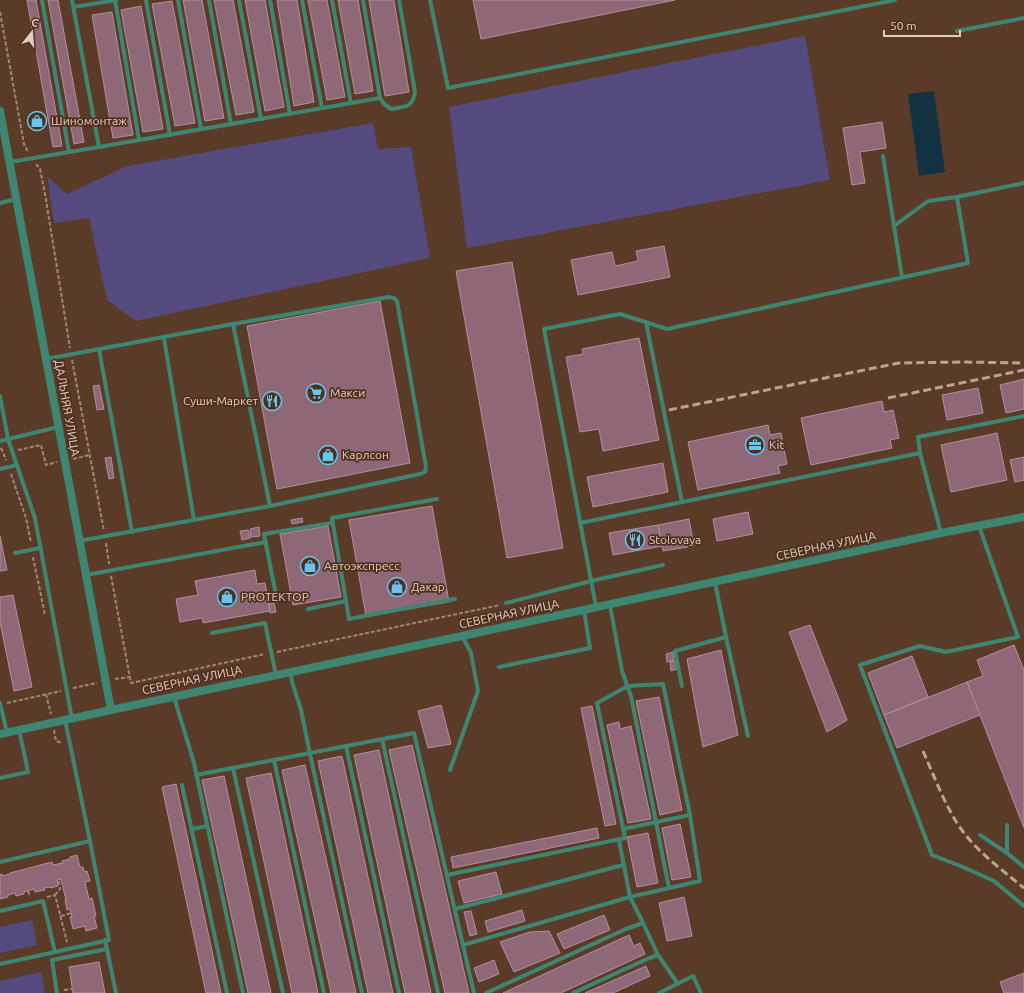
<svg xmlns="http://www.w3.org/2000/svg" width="1024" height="993" viewBox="0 0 1024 993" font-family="Ubuntu,sans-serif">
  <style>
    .green { fill: #544a7d }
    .water { fill: #123242 }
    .building { fill: #8e6877; stroke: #b68e9f }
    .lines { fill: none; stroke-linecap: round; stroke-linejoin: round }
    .path { stroke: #a08778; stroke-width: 2; stroke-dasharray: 4 2; stroke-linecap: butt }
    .service { stroke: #3e8672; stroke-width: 4 }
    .minor { stroke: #3e8672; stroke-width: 8 }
    .tertiary { stroke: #3e8672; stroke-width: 8 }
    .rail { stroke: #baa395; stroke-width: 3; stroke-dasharray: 8 4; stroke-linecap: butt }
    .labels { text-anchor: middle; stroke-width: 3.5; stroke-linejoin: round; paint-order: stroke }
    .poi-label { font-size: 12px; fill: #e1cdc2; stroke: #4f301d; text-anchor: start }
    .street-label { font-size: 12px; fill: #e1cdc2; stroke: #4f301d }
  </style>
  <rect width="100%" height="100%" fill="#5a3b28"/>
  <g class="green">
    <polygon points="805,36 830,180 467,248 449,107"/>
    <polygon points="373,123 378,149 411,147 430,258 136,321 107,300 89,218 54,223 47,176 67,194 127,166"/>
    <polygon points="32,920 37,945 0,953 0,927"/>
    <polygon points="41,972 45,993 0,993 0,981"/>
  </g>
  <polygon class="water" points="934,91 945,172 919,176 908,94"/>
  <g class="building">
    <polygon points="27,0 36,0 62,146 53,147"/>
    <polygon points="48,0 58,0 84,142 74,144"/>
    <polygon points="183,0 202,0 224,118 205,121"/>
    <polygon points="214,0 233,0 254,112 236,115"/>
    <polygon points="245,0 265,0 284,107 265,111"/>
    <polygon points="277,0 297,0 314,102 294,106"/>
    <polygon points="308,0 327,0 345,97 327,100"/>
    <polygon points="338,0 358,0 373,91 355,94"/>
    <polygon points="369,0 394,0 409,92 385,96"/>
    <polygon points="473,0 675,0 481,39"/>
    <polygon points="172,1 195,123 175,126 152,4"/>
    <polygon points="141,6 163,129 143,132 121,10"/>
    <polygon points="112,12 133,135 113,138 92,15"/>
    <polygon points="41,117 42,123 34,124 33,118"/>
    <polygon points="882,122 886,148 860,152 865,183 852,185 843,128"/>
    <polygon points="664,246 670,277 578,295 571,260 612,252 615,266 638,261 636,251"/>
    <polygon points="512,262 563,548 507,558 456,271"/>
    <polygon points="380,301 410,463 277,489 247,326"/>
    <polygon points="639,338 659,440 603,451 599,429 580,432 566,357 583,354 582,349"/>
    <polygon points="1024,379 1024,409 1006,413 1000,385"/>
    <polygon points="99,385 104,409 97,410 93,386"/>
    <polygon points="978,388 983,413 947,420 942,395"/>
    <polygon points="882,401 884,412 893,410 899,438 890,440 892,448 811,465 801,418"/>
    <polygon points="768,425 770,435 781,433 787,464 778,466 780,473 698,490 688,442"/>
    <polygon points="997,433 1007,480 951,492 941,445"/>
    <polygon points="111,457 114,478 109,479 105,458"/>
    <polygon points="1024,457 1024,480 1015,482 1010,460"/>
    <polygon points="663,463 668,492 593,507 587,477"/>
    <polygon points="432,506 449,602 366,616 349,520"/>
    <polygon points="748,512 753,534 717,541 713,519"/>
    <polygon points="302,518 303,522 292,524 291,520"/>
    <polygon points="689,519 694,546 663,551 658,525"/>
    <polygon points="658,525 662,546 613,555 609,533"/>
    <polygon points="328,526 341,597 293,605 280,534"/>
    <polygon points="259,527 260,536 251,537 250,529"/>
    <polygon points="248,530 250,538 242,540 240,531"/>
    <polygon points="0,536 7,570 0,571"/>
    <polygon points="255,570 257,584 265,583 270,611 203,623 202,618 180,622 176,599 198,595 195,581"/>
    <polygon points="13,595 32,687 14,691 0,622 0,597"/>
    <polygon points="274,603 276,612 270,613 269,604"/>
    <polygon points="810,625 847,720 827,732 789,632"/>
    <polygon points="1014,645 1024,670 1024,828 967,682 983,676 977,660"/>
    <polygon points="721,650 738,735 703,747 687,659"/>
    <polygon points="673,652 674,660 667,662 666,654"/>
    <polygon points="912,656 928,697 884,715 868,673"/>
    <polygon points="675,661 677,669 671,671 670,662"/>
    <polygon points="967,682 980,715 897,748 884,715"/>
    <polygon points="659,697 682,810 660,815 636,701"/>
    <polygon points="441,705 451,744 428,748 418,711"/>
    <polygon points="592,706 616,824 605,826 581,708"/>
    <polygon points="619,722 620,729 631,726 651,819 628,823 607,725"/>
    <polygon points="412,745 469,993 445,993 389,750"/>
    <polygon points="379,750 431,993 405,993 354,755"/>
    <polygon points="342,756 393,993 368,993 318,761"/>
    <polygon points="305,765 356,993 331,993 282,770"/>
    <polygon points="271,773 318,993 292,993 246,778"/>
    <polygon points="224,776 271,993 248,993 202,780"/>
    <polygon points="176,784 221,993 206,993 162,787"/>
    <polygon points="680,824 691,877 672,880 662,828"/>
    <polygon points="597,828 599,838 453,868 451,857"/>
    <polygon points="648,833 658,883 637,887 627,837"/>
    <polygon points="77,855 80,867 83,867 84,872 87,871 90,881 85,882 89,899 92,898 96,916 94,916 97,928 86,931 85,926 73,929 70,917 72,917 70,909 67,910 65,900 66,900 61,879 57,880 58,886 51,888 51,887 44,888 45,890 35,892 34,889 24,892 24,894 16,896 15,893 8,895 8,897 0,899 0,875 2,874 2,876 10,874 10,873 52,862 53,865 63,863 62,861 70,859 70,857"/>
    <polygon points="496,872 502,894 464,903 458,881"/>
    <polygon points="684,897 692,936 667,941 659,903"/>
    <polygon points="522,910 525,921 488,932 485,921"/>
    <polygon points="471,911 477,934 470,936 464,912"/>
    <polygon points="604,915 610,930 564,949 557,934"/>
    <polygon points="549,931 560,953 514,972 500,942 530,932"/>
    <polygon points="629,935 634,946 640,943 645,954 561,993 503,993"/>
    <polygon points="494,960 499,974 479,982 474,968"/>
    <polygon points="99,962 105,993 73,993 69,967"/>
    <polygon points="646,966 650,976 613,993 585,993"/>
    <polygon points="1024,973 1024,993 1004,993 1000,982"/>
  </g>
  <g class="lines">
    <g class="path">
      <polyline points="0,12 24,144 28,152"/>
      <polyline points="36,164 40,169 45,194 70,348"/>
      <polyline points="72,360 104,531"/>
      <polyline points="1,448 6,460"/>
      <polyline points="18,450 41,445 46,465 57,462"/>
      <polyline points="73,459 90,455"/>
      <polyline points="11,474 26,518 31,543"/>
      <polyline points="106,543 109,564"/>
      <polyline points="33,557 45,615"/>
      <polyline points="111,576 131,683 265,654"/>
      <polyline points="277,652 500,605"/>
      <polyline points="115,679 130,677"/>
      <polyline points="73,688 97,683"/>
      <polyline points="46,694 51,714"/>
      <polyline points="7,703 61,691"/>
      <polyline points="54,730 56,741 62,743"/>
      <polyline points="28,891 30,897"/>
      <polyline points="55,895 60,889 59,880"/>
      <polyline points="47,897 55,895 67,942"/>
      <polyline points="61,916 71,913"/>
      <polyline points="64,990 73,989"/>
    </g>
    <g class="service">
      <polyline points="42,0 69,152"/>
      <polyline points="72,0 99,147"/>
      <polyline points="115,0 139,140"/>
      <polyline points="146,0 170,135"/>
      <polyline points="178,0 201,129"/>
      <polyline points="209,0 231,124"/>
      <polyline points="239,0 261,119"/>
      <polyline points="270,0 290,114"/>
      <polyline points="302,0 322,108"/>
      <polyline points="332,0 351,103"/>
      <polyline points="363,0 380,98"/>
      <polyline points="430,0 448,88 895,0"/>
      <polyline points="74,7 116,0"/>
      <polyline points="957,31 1024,18"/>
      <polyline points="883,156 894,226"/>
      <path d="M10,162L99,147L380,98L384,104L391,109C405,106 412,109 415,92L399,0"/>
      <polyline points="0,203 16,199"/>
      <polyline points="902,277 894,226 928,201 957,197"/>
      <polyline points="646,322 682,502"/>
      <polyline points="233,324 270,506"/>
      <polyline points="164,338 194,520"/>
      <polyline points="99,349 132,532"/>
      <polyline points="46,359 233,324 389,297 394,298 397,301 426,467 425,472 420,474 270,506 79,541"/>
      <polyline points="0,396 8,439 35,518 72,719"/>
      <polyline points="0,441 58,427"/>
      <polyline points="920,453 918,437 1024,416"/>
      <polyline points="0,469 17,465"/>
      <polyline points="437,499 332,518 349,619 455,599"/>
      <polyline points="580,523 920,453 941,533"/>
      <polyline points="979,526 1018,637 946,652 920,646 860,665 932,855 963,867 994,881 1024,906"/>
      <polyline points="15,553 40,548"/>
      <polyline points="86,575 266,542"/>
      <polyline points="715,582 726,637 748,736"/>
      <polyline points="277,600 264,534 332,523"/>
      <polyline points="506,603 591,581 663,565"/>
      <polyline points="610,605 622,671 631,696 669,888"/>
      <polyline points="596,607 544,329 620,314 667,329 968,263 957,197 1024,183"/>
      <polyline points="308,609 346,601"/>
      <polyline points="212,633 265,623 276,675"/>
      <polyline points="499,667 590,648 584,610"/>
      <polyline points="290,672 293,685 301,710 310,754 362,993"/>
      <polyline points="682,686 675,651 726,637"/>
      <polyline points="174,697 194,763 243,993"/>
      <polyline points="0,703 7,733"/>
      <polyline points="382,739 438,993"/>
      <polyline points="346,746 399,993"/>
      <polyline points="274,760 324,993"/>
      <polyline points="233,768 283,993"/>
      <polyline points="450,770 478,691 471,653 462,636"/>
      <polyline points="196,775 414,733 474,993"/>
      <polyline points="0,778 28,772 19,730"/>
      <polyline points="182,785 227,993"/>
      <polyline points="1007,825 1007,853 1024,867"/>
      <polyline points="192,829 207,826"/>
      <polyline points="623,829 690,815"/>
      <polyline points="980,835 1007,853"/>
      <polyline points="619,840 630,897 643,923"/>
      <polyline points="0,862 90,841 65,720"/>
      <polyline points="447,875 625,838 597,703 628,686 663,684 690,815 700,881 630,897 463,945"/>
      <polyline points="455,909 623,865"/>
      <polyline points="0,911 43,901 55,952 109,940 90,841"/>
      <polyline points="105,940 116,993"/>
      <polyline points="0,964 55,952"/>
      <polyline points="57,993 52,960 107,949"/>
      <polyline points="486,993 626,929 643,923 658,955"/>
      <polyline points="573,993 647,959 658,955 678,984"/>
      <polyline points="659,993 693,976 701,993"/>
    </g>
    <polyline class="minor" points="111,710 462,636 941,533 1024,517"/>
    <polyline class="tertiary" points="0,111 111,710 0,734"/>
    <g class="rail">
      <polyline points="888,398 1024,370"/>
      <polyline points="669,410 874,368 899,363 963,362 1024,363"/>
      <path d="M923,751C934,776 944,803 959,826C976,851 1001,869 1024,888"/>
    </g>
  </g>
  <defs>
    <symbol id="shop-ring" viewBox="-11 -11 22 22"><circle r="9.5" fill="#4f301d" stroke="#69c4f1" stroke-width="1.5"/><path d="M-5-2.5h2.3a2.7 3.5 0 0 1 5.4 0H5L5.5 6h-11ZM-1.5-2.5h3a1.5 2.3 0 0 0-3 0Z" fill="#69c4f1"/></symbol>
    <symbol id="supermarket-ring" viewBox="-11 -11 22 22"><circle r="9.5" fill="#4f301d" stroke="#69c4f1" stroke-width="1.5"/><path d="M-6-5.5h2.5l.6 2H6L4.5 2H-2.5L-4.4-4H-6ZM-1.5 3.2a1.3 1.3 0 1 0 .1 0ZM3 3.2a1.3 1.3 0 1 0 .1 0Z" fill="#69c4f1"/></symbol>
    <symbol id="restaurant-ring" viewBox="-11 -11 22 22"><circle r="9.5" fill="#4f301d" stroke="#69c4f1" stroke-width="1.5"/><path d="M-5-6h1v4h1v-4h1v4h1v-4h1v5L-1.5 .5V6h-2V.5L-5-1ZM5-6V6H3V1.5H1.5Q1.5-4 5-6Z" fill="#69c4f1"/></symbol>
    <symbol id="office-ring" viewBox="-11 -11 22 22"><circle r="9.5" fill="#4f301d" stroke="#69c4f1" stroke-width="1.5"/><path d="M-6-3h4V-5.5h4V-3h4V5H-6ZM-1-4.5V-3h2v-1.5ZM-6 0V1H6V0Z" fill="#69c4f1"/></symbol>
  </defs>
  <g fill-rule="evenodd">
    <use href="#shop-ring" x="26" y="110" width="22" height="22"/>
    <use href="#supermarket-ring" x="305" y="382" width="22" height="22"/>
    <use href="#restaurant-ring" x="261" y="390" width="22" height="22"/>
    <use href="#office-ring" x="744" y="434" width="22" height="22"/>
    <use href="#shop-ring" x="317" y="444" width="22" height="22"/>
    <use href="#restaurant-ring" x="624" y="529" width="22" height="22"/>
    <use href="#shop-ring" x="299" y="555" width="22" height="22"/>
    <use href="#shop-ring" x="386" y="576" width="22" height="22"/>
    <use href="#shop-ring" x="216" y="586" width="22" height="22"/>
  </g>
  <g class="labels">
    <g class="poi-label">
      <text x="51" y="125">Шиномонтаж</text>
      <text x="330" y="397">Макси</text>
      <text x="258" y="405" text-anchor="end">Суши-Маркет</text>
      <text x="769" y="449">Kit</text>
      <text x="342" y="459">Карлсон</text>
      <text x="649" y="544">Stolovaya</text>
      <text x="324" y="570">Автоэкспресс</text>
      <text x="411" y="591">Дакар</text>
      <text x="241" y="601">PROТЕКТОР</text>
    </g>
    <g class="street-label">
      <text transform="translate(67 408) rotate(80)" y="4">ДАЛЬНЯЯ УЛИЦА</text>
      <text transform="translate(826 546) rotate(-12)" y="4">СЕВЕРНАЯ УЛИЦА</text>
      <text transform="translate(509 614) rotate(-12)" y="4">СЕВЕРНАЯ УЛИЦА</text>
      <text transform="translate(192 680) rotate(-12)" y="4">СЕВЕРНАЯ УЛИЦА</text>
    </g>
  </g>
  <g transform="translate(32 32) rotate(17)" stroke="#4f301d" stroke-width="3" paint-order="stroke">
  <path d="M0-3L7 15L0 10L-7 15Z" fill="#e1cdc2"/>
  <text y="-6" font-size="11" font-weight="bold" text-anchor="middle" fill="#e1cdc2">С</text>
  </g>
  <path d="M884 30v6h76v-6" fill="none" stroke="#e1cdc2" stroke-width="2"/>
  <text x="890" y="30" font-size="12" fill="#e1cdc2" stroke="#4f301d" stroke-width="3" paint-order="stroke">50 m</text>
</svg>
